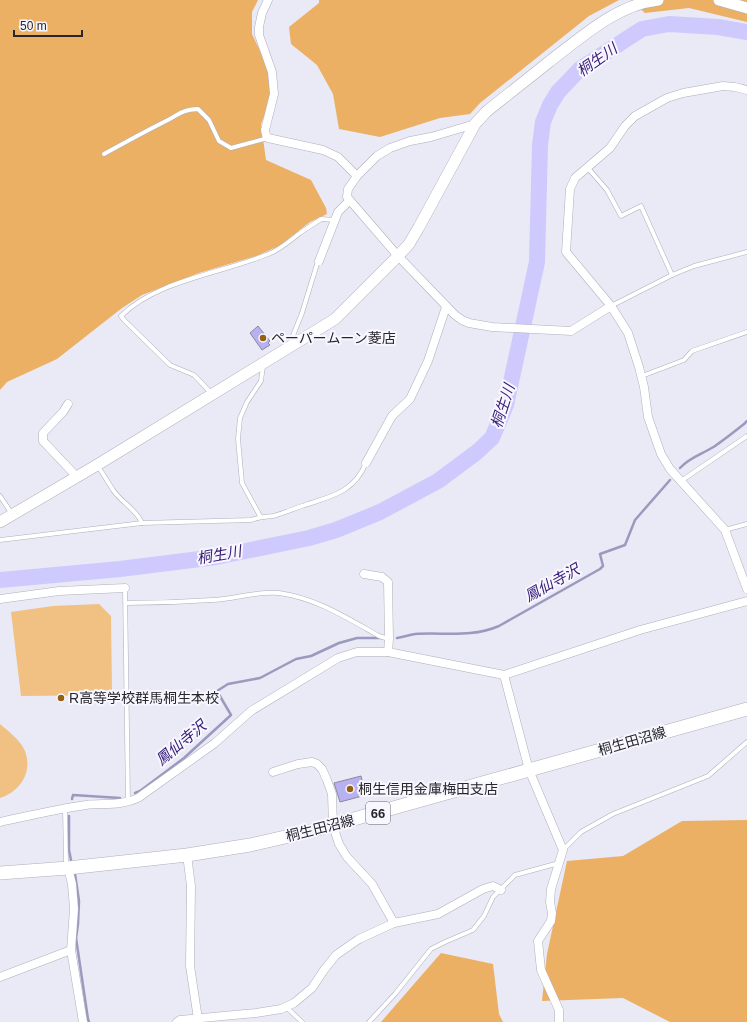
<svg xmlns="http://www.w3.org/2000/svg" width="747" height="1022" viewBox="0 0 747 1022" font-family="Helvetica,'Noto Sans JP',sans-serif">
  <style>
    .green { fill: #f1c083 }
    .forest { fill: #ebb064 }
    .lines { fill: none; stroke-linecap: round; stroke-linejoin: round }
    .stream { stroke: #9c99be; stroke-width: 2.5 }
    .river { stroke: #cecafd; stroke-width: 16 }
    .building { fill: #b7b1f2; stroke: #8b8a96 }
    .service-casing { stroke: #afaebb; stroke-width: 5 }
    .minor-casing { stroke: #afaebb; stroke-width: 9 }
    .tertiary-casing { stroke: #afaebb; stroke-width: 12 }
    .primary-casing { stroke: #afaebb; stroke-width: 14 }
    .service { stroke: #fff; stroke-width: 4 }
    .minor { stroke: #fff; stroke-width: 8 }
    .tertiary { stroke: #fff; stroke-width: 11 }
    .primary { stroke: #fff; stroke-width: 13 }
    .poi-dot { fill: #936112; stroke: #f8f7ff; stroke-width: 1.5 }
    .labels { text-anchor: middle; stroke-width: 4; stroke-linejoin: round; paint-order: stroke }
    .shield { fill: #f8f7ff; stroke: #66656b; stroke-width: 1 }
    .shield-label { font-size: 13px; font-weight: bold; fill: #27262b }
    .poi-label { font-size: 14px; fill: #27262b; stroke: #f8f7ff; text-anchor: start }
    .street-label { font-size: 14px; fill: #27262b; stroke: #f8f7ff }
    .water-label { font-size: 15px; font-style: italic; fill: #341a76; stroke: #f8f7ff }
  </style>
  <rect width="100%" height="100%" fill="#eae9f6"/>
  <g class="green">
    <polygon points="99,604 111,616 112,695 21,696 11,612 53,606"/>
    <path d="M0,724C8,731 19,739 24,749C34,770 21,791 0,798Z"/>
  </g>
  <g class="forest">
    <polygon points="0,0 258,0 252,12 252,34 276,85 261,124 266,160 311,180 326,208 327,214 310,222 279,246 256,256 199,273 142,295 122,308 57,359 7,382 0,390"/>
    <polygon points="319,0 619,0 589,16 480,103 470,114 440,118 380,137 339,129 333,94 317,65 291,44 289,27 319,3"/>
    <polygon points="631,0 747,0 747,22 689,8 645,13"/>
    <polygon points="747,820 747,1022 670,1022 623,998 542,1001 547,954 567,861 623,856 682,821"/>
    <polygon points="441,953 493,964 499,1014 503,1022 381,1022"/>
  </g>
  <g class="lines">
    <g class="stream">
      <path d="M680,468C690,457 703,454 715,446C725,439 734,432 744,424L747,421"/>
      <path d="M397,638C403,637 409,635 415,634C444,632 471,638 499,626L600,569L603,566L600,554L625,545L635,520L670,480"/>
      <polyline points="135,793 140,791 184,758 231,715 217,691 228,684 260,678 296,659 311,656 339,643 357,638 381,638"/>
      <polyline points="72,799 73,795 120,798"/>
      <polyline points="69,816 69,850 71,860"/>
      <polyline points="75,874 79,901 78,924 76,938 88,1019 89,1022"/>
    </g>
    <polyline class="river" points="0,580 120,569 216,557 309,538 336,530 380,512 438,481 477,452 492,438 506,405 537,262 540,145 543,122 550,105 558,92 580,69 642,29 669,24 718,27 747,32"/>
  </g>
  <g class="building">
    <polygon points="258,326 270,341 268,343 270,345 262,350 250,333"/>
    <polygon points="361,776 366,795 340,802 334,783"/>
  </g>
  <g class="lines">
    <defs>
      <g id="service">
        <path d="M104,154C124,143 144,132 164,122C179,115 180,110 198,109L209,120L219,141L231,148L268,138"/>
        <polyline points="587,167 607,190 621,216 641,206 672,275"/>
        <polyline points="611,306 672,275 694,266 747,252"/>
        <polyline points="290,343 302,313 318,261"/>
        <polyline points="642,376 684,360 692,351 747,332"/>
        <path d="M212,394L194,375L170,365L124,320L121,316C158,279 226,273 273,252C283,247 291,240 300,233C307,228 314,224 321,219L335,220"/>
        <path d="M98,466C103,474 108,482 113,490C121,502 137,510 142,523"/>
        <polyline points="681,481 747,436"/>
        <polyline points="0,496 12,514"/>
        <polyline points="260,516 242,483 238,439 240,418 247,402 261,381 263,366"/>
        <polyline points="725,530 747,524"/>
        <path d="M0,540L142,523L251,520C259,517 265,517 273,516C282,514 293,509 302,506C329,497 354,493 366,463"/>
        <polyline points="125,588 128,802"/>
        <path d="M126,603C155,603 183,602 212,600C234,599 257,591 279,593C316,598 347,618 379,636L389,639"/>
        <polyline points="65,809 66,861 67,865"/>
        <polyline points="563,850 581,832 613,814 708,776 747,742"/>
        <polyline points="286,1007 302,1022"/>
        <polyline points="369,1022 395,994 431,949 445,942 473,930 484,916 493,897 515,875 559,863"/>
      </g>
      <g id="minor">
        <polyline points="268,0 262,13 259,27 259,35 272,72 274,94 265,130 266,135 268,138 323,150 338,157 357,176"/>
        <polyline points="747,90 735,87 723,86 683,93 667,98 635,116 625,126 610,148 575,178 570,189 566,252 611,306 628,333 639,367 644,387 648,417 661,454 670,469 725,530 747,589"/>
        <polyline points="475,124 431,137 410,141 390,148 377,156 357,176 348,189 347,197 398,256 455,315 462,320 469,323 492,327 571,331 611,306"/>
        <polyline points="319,261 338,212 349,201"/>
        <polyline points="68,404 63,412 43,433 43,441 77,477"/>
        <polyline points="366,463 392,416 410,399 428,361 446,307"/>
        <polyline points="364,574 382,577 388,582 389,639 388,652"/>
        <polyline points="0,599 59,591 125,588"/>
        <polyline points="504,675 529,770 563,850 551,889 550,902 552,913 551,921 538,941 541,970 559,1010 559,1022"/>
        <polyline points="273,772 298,764 312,762 317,764 322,769 327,780 332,794 333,826 339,844 347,857 372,884 394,923"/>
        <path d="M0,822C28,816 57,809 86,805C104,803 121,806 138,798L215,743L251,711L338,658L357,652H388L504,675L640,630L747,601"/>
        <polyline points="187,855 191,886 190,966 198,1019"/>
        <polyline points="68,868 72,884 74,909 71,950 83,1022"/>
        <polyline points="0,977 71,950"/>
        <polyline points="177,1022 180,1020 256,1013 281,1009 294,1003 312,988 324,970 336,955 359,939 394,923 438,914 483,889 493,886 501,890"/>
      </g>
      <g id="tertiary">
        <polyline points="719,0 747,8"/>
        <path d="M0,522L97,465L335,319L398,256L409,244L419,227L475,124L486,112C507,95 529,78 550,61C582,37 616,5 658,0"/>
      </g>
      <polyline id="primary" points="0,873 68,868 187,855 250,845 311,831 747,709"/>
    </defs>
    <use href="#service" class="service-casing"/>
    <use href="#minor" class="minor-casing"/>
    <use href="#tertiary" class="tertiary-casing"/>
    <use href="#primary" class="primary-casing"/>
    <use href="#service" class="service"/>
    <use href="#minor" class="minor"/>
    <use href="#tertiary" class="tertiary"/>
    <use href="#primary" class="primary"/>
  </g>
  <g class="poi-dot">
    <circle cx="263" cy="338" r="4"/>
    <circle cx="61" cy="698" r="4"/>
    <circle cx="350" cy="789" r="4"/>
  </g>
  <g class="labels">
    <rect class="shield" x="366" y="802" width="24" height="22" rx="3"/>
    <g class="shield-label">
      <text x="378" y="818">66</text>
    </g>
    <g class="poi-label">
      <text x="271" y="343">ペーパームーン菱店</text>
      <text x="69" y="703">R高等学校群馬桐生本校</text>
      <text x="358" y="794">桐生信用金庫梅田支店</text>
    </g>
    <g class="street-label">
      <text transform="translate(632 741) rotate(-16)" y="5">桐生田沼線</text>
      <text transform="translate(320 828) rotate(-14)" y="5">桐生田沼線</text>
    </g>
    <g class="water-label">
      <text transform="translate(597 60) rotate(-35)" y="5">桐生川</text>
      <text transform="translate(503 406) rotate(-72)" y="5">桐生川</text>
      <text transform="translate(219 555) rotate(-10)" y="5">桐生川</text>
      <text transform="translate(552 583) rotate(-29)" y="5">鳳仙寺沢</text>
      <text transform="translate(181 743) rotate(-40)" y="5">鳳仙寺沢</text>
    </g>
  </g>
  <path d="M14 30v6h68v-6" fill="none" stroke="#27262b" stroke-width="2"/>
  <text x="20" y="30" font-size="12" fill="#27262b" stroke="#f8f7ff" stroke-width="3" paint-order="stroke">50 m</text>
</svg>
